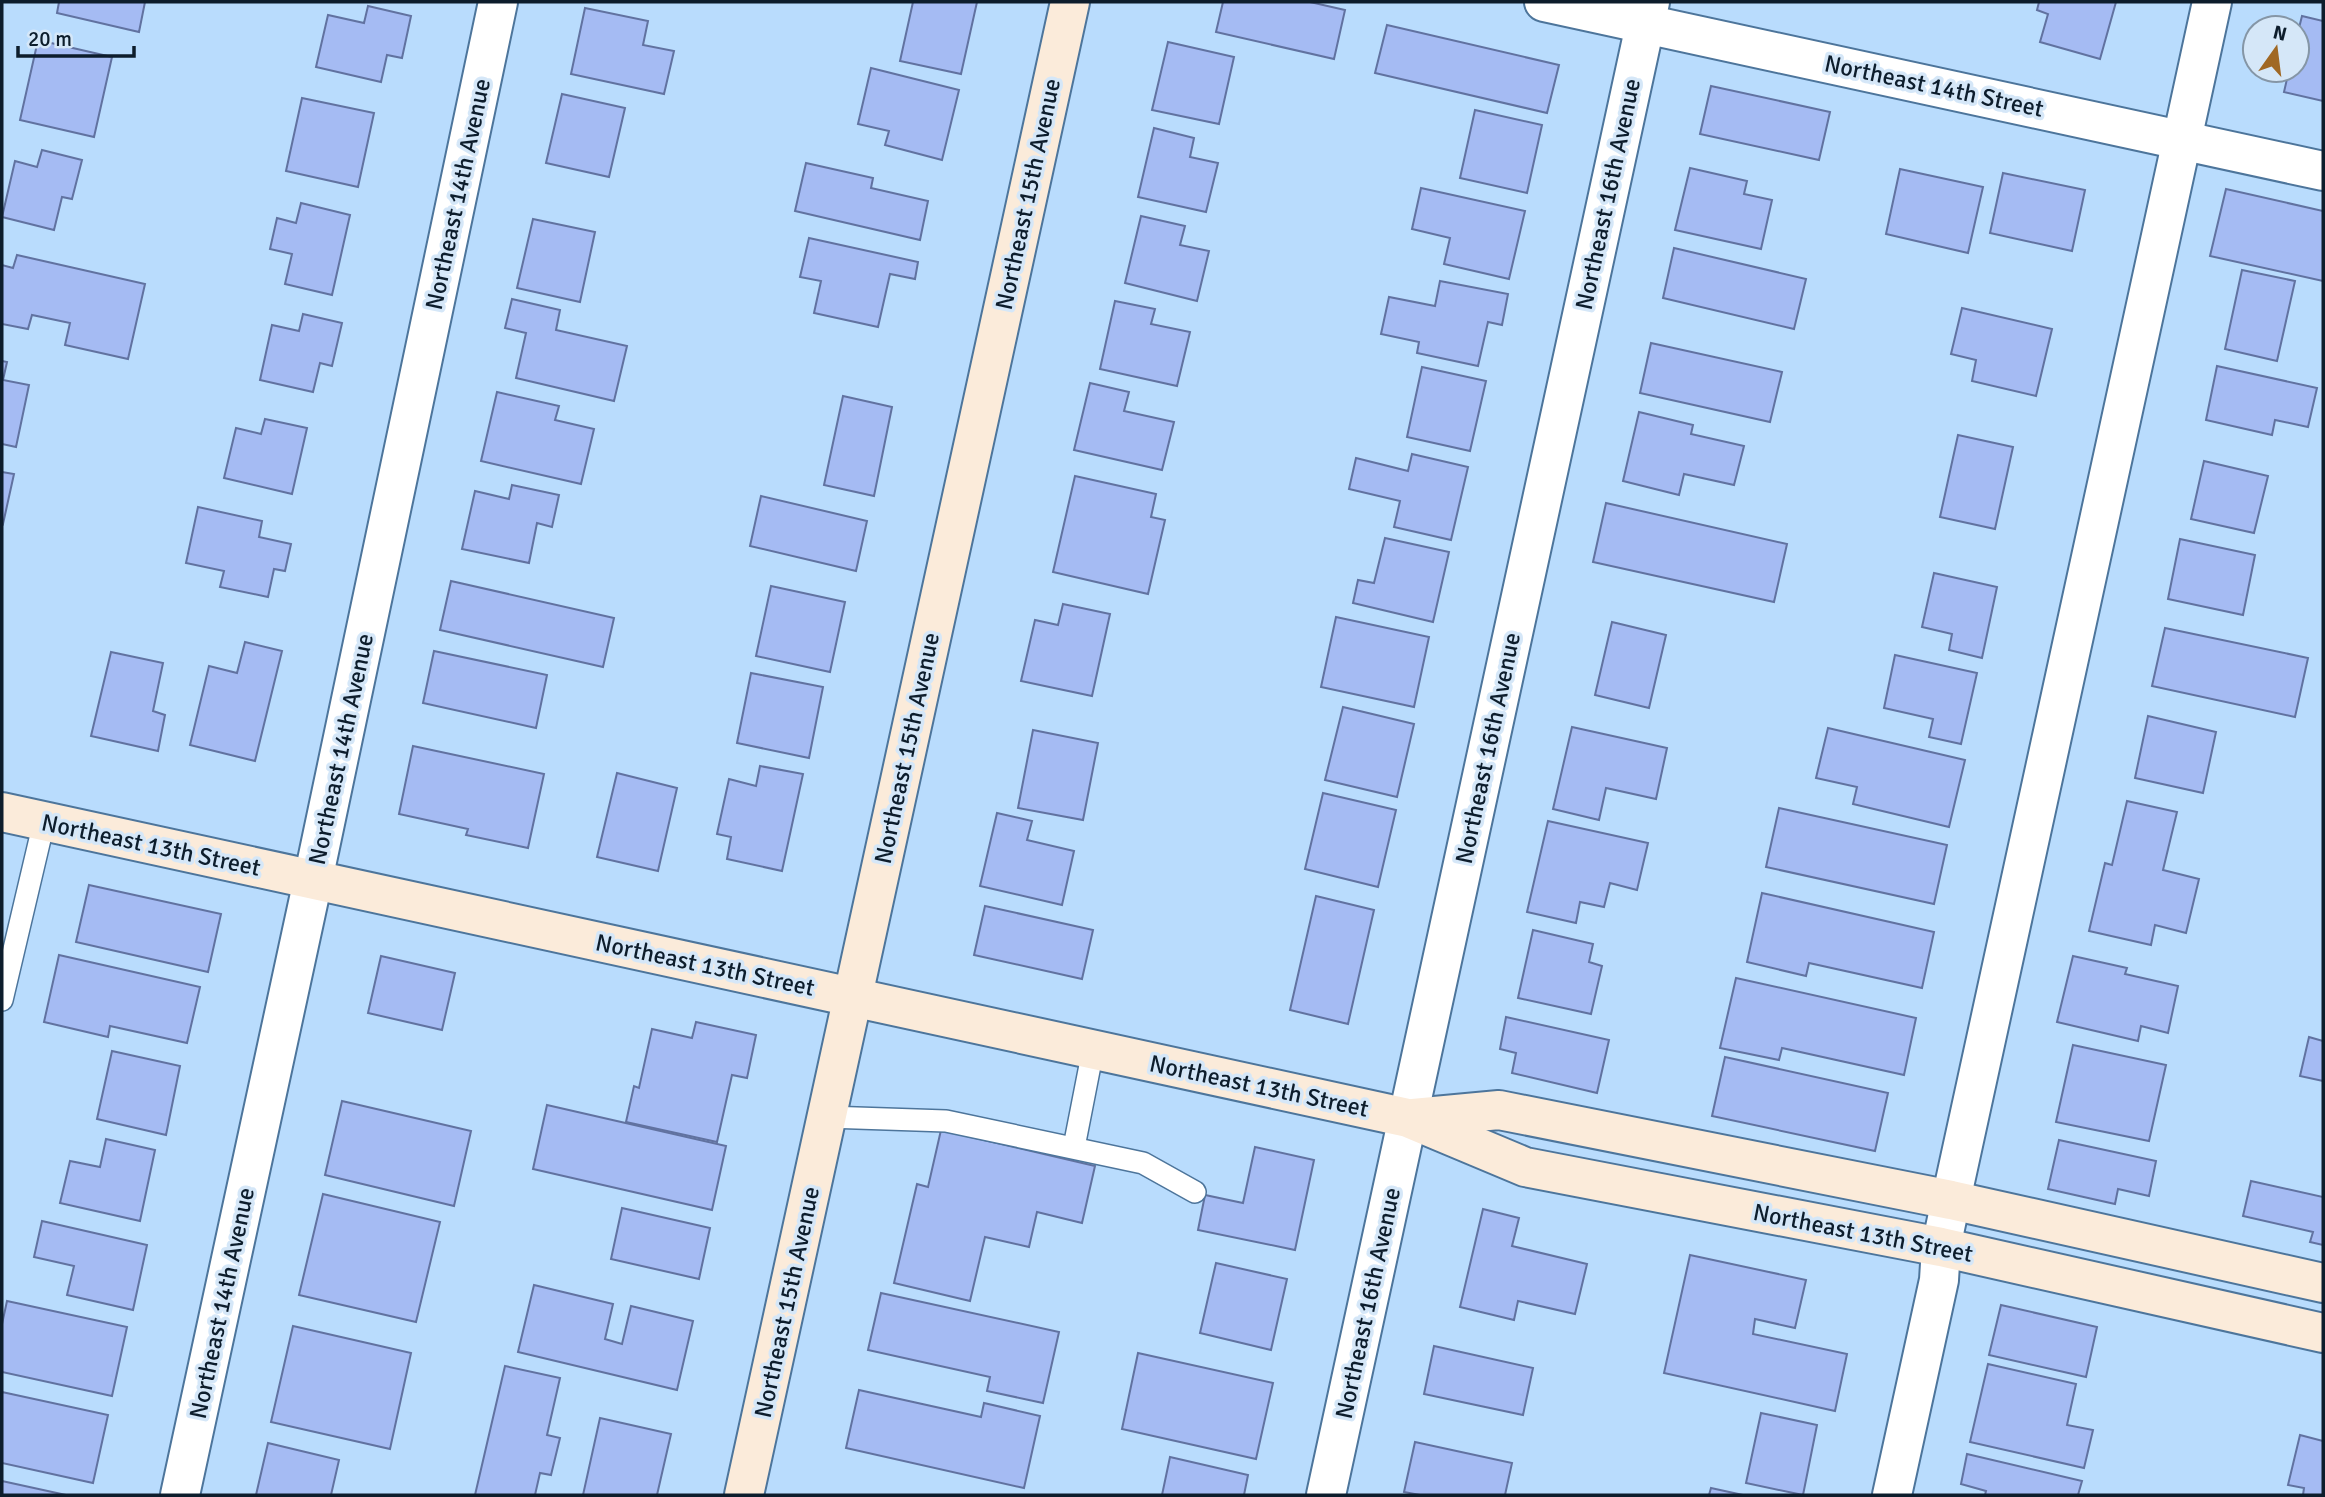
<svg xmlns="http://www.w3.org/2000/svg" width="2325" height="1497" viewBox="0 0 2325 1497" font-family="Signika,sans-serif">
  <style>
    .building { fill: #a5bbf3; stroke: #6172a0; stroke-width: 2 }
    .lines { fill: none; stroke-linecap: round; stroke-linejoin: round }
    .lane-casing { stroke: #4d759b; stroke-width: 24 }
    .street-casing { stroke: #4d759b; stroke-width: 42 }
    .secondary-casing { stroke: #4d759b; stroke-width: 42 }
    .lane { stroke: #fff; stroke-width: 21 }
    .street { stroke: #fff; stroke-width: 38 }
    .secondary { stroke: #fbebda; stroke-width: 38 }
    .labels { text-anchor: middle; stroke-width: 7; stroke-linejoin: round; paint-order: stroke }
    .street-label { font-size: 24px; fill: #0d1d2c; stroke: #d5e7f8 }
  </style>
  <rect width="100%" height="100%" fill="#b9dcfd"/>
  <g class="building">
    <polygon points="59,2 145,2 139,32 57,13"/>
    <polygon points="913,2 977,2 961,74 900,61"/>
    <polygon points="1223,2 1310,2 1345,10 1334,59 1216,32"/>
    <polygon points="2039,2 2116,2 2100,59 2040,42 2048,14 2037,10"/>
    <polygon points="368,6 411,16 402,58 387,55 381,82 316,67 328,15 364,23"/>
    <polygon points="585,8 648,21 643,45 674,51 664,94 571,74"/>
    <polygon points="2302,16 2323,21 2323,101 2284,92 2289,70 2297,70 2297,36"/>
    <polygon points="1387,25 1559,65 1547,113 1375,73"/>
    <polygon points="38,40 112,57 94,137 20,120"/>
    <polygon points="1168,42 1234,57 1219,124 1152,110"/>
    <polygon points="871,68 959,90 942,160 885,145 889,131 858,124"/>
    <polygon points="1711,86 1830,112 1819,160 1700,134"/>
    <polygon points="562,94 625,108 609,177 546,163"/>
    <polygon points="302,98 374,113 358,187 286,171"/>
    <polygon points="1475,110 1542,125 1527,193 1460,178"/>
    <polygon points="1154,128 1194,138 1190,157 1218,163 1206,212 1138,197"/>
    <polygon points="42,150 82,160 72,199 62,197 54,230 2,217 15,161 37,167"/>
    <polygon points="806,163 873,178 871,188 928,201 920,240 795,211"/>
    <polygon points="1690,168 1747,181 1744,194 1772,200 1761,249 1675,230"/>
    <polygon points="1900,169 1983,187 1968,253 1886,234"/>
    <polygon points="2003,173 2085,190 2072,251 1990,233"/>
    <polygon points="1421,188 1525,211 1509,279 1444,264 1450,238 1412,229"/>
    <polygon points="2226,189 2323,211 2323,281 2210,256"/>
    <polygon points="301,203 350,215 332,295 285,284 292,254 270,249 277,218 296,223"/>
    <polygon points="1141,216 1185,226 1180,245 1209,251 1197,301 1125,283"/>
    <polygon points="533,219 595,232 580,302 517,288"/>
    <polygon points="809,238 918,262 915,279 890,274 878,327 814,313 821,281 800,277"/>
    <polygon points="1674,248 1806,279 1794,329 1663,298"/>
    <polygon points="17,255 145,284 128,359 65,345 70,323 32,315 28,329 2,324 2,265 13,268"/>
    <polygon points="2242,270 2295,281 2277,361 2225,349"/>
    <polygon points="1440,281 1508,294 1502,325 1488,322 1478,366 1417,353 1419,342 1381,334 1389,297 1435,306"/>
    <polygon points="512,299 560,310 556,330 627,346 614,401 516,378 526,333 505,328"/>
    <polygon points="1115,301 1155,309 1151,324 1190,332 1177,386 1100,369"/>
    <polygon points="1962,308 2052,329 2036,396 1972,381 1976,360 1951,354"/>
    <polygon points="303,314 342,323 332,366 320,363 313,392 260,380 272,325 299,331"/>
    <polygon points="1651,343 1782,372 1770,422 1640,393"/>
    <polygon points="2,361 7,362 3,380 29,385 16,447 2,444"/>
    <polygon points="2217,366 2317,388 2308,427 2275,420 2272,435 2206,420"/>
    <polygon points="1422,367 1486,381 1470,451 1407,437"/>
    <polygon points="1090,383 1129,392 1124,411 1174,422 1162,470 1074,450"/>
    <polygon points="497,392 559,406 555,420 594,429 581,484 481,461"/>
    <polygon points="843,396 892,407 874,496 824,485"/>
    <polygon points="1639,412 1693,425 1691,434 1744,446 1734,485 1684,474 1679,495 1623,481"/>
    <polygon points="265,419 307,428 292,494 224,478 236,428 261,434"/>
    <polygon points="1958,435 2013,447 1995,529 1940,517"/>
    <polygon points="1412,454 1468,467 1451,540 1394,527 1400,501 1349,489 1356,458 1408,471"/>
    <polygon points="2204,461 2268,476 2254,533 2191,519"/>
    <polygon points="2,472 14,474 3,524 2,523"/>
    <polygon points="1075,476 1156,494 1151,517 1165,520 1148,594 1053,572"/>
    <polygon points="512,485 559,495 552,527 537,523 529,563 462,549 475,491 509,499"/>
    <polygon points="761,496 867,521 856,571 750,546"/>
    <polygon points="1606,503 1787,544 1774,602 1593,562"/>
    <polygon points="198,507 262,521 259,537 291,544 285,571 274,569 268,597 220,587 224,571 186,563"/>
    <polygon points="1385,538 1449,552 1433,622 1353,603 1358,580 1374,583"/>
    <polygon points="2180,539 2255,555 2243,615 2168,599"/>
    <polygon points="1934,573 1997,587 1982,658 1949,650 1952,634 1922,627"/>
    <polygon points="451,581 614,618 603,667 440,630"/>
    <polygon points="771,586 845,602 830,672 756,656"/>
    <polygon points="1063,604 1110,614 1092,696 1021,681 1035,620 1058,625"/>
    <polygon points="1336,617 1429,637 1414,707 1321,687"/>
    <polygon points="1612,622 1666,635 1649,708 1595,695"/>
    <polygon points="2165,628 2308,658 2295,717 2152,686"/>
    <polygon points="245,642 282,651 255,761 190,745 209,666 237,673"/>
    <polygon points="434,651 547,675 536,728 423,703"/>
    <polygon points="111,652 163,663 153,711 165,715 158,751 91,736"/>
    <polygon points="1895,655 1977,673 1961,744 1929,737 1933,719 1884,708"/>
    <polygon points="751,673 823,687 809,758 737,743"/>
    <polygon points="1343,707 1414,724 1397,797 1325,780"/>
    <polygon points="2148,716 2216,732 2203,793 2135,778"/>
    <polygon points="1572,727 1667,748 1656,799 1606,788 1599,820 1553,809"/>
    <polygon points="1828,728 1965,760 1949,827 1853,804 1857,787 1816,778"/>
    <polygon points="1033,730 1098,743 1083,820 1018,808"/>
    <polygon points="413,746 544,774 528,848 466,835 468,829 399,814"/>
    <polygon points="760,766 803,774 782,871 727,859 731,837 717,834 729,779 756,786"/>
    <polygon points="617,773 677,788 658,871 597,857"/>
    <polygon points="1323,793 1396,810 1378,887 1305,869"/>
    <polygon points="2127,801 2177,812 2163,870 2199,879 2186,933 2155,925 2151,945 2089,931 2105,863 2112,865"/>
    <polygon points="1779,808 1947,845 1934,904 1766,867"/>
    <polygon points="997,813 1032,821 1027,840 1074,851 1062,905 980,886"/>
    <polygon points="1548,821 1648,843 1637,890 1610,883 1604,907 1580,902 1576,923 1527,912"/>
    <polygon points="89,885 221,914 208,972 76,942"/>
    <polygon points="1762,893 1934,932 1922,988 1809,963 1806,976 1747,962"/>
    <polygon points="1316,896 1374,910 1348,1024 1290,1010"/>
    <polygon points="985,906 1093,930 1082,979 974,955"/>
    <polygon points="1533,930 1593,944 1589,962 1602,966 1591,1014 1518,998"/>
    <polygon points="59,955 200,987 187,1043 110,1026 108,1037 44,1022"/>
    <polygon points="381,956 455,973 442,1030 368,1013"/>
    <polygon points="2073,956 2127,968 2125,974 2178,986 2168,1033 2141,1026 2138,1041 2057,1022"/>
    <polygon points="1736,978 1916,1018 1904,1075 1782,1048 1779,1060 1720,1048"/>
    <polygon points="1506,1017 1609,1040 1597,1093 1512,1073 1516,1053 1500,1049"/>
    <polygon points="696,1022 756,1035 747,1078 732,1075 717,1142 626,1122 634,1086 639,1088 652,1029 692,1038"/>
    <polygon points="2309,1037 2323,1041 2323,1081 2300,1076"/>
    <polygon points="2073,1045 2166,1065 2149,1141 2056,1122"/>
    <polygon points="112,1051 180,1066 166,1135 97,1119"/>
    <polygon points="1725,1057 1888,1093 1875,1151 1712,1116"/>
    <polygon points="342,1101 471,1131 454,1206 325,1175"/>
    <polygon points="547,1105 726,1146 712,1210 533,1169"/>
    <polygon points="941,1130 1095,1166 1082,1223 1037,1212 1029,1247 985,1237 970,1301 894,1283 917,1184 928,1187"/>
    <polygon points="106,1139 155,1150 140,1221 60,1203 70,1161 100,1167"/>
    <polygon points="2059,1140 2156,1161 2149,1196 2118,1189 2115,1204 2048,1189"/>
    <polygon points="1255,1147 1314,1160 1295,1250 1198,1230 1205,1195 1243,1203"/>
    <polygon points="2251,1181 2323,1197 2323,1245 2310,1242 2313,1232 2243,1216"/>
    <polygon points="323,1194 440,1222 416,1322 299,1295"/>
    <polygon points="622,1208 710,1228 699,1279 611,1259"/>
    <polygon points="1483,1209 1519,1218 1512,1246 1587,1264 1575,1314 1518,1301 1514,1320 1460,1307"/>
    <polygon points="42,1221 147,1245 133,1310 67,1295 74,1266 34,1257"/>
    <polygon points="1690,1255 1806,1280 1795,1328 1755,1319 1753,1334 1847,1354 1835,1411 1664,1373"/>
    <polygon points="1216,1263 1287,1279 1271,1350 1200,1333"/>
    <polygon points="534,1285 613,1304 605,1339 622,1344 631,1306 693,1321 677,1390 518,1352"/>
    <polygon points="881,1293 1059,1332 1043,1403 987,1391 990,1377 868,1350"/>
    <polygon points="7,1301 127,1327 112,1396 2,1372 2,1324"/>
    <polygon points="2001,1305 2097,1327 2086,1377 1989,1355"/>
    <polygon points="293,1326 411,1353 390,1449 271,1422"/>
    <polygon points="1434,1346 1533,1368 1523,1415 1424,1394"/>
    <polygon points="1138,1353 1273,1383 1256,1459 1122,1429"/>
    <polygon points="1988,1364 2076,1384 2067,1425 2093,1430 2084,1468 1970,1442"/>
    <polygon points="505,1366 560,1378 547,1435 560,1438 551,1475 540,1473 535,1495 475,1495"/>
    <polygon points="859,1390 981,1417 984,1403 1040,1416 1024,1488 846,1448"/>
    <polygon points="2,1392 108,1415 93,1483 2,1463"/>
    <polygon points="1761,1413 1817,1425 1803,1495 1746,1483"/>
    <polygon points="600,1418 671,1434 657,1495 583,1495"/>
    <polygon points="2300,1435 2323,1441 2323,1495 2303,1495 2304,1488 2288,1485"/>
    <polygon points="1415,1442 1512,1463 1505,1495 1420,1495 1404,1492"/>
    <polygon points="268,1443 339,1460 331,1495 256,1495"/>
    <polygon points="1967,1454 2082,1481 2078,1495 1985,1495 1986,1491 1961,1484"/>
    <polygon points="1170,1457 1248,1475 1244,1495 1162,1495"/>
    <polygon points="2,1481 66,1495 2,1495"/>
    <polygon points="1711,1488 1743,1495 1709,1495"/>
  </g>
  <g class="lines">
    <defs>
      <g id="lane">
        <polyline points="2,1000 44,822"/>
        <polyline points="827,1117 946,1121 1143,1163 1195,1192"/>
        <polyline points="1074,1147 1093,1050"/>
      </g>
      <g id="street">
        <polyline points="1544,2 2323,171"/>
        <polyline points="180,1495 313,880 498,2"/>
        <polyline points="1326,1495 1650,2"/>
        <polyline points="1892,1495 1939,1280 1941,1247 1951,1200 2212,2"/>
      </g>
      <g id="secondary">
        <polyline points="2,812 1408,1118 1525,1167 1941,1247 2323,1333"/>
        <polyline points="1413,1118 1499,1110 1951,1200 2323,1283"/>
        <polyline points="744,1495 1070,2"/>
      </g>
    </defs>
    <use href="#lane" class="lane-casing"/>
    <use href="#street" class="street-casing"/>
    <use href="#secondary" class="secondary-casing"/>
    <use href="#lane" class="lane"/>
    <use href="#street" class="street"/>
    <use href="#secondary" class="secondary"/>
  </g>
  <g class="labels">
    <g class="street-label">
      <text transform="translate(1934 86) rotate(12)" y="8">Northeast 14th Street</text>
      <text transform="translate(458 194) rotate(-78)" y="8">Northeast 14th Avenue</text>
      <text transform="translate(1028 194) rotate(-78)" y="8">Northeast 15th Avenue</text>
      <text transform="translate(1608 194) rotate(-78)" y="8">Northeast 16th Avenue</text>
      <text transform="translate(907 748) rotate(-78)" y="8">Northeast 15th Avenue</text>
      <text transform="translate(1488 748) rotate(-78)" y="8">Northeast 16th Avenue</text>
      <text transform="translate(341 749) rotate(-78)" y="8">Northeast 14th Avenue</text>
      <text transform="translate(151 845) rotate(12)" y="8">Northeast 13th Street</text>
      <text transform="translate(705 965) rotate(12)" y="8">Northeast 13th Street</text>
      <text transform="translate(1259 1086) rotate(12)" y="8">Northeast 13th Street</text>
      <text transform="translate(1863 1233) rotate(11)" y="8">Northeast 13th Street</text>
      <text transform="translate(787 1302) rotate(-78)" y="8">Northeast 15th Avenue</text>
      <text transform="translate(222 1303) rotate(-78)" y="8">Northeast 14th Avenue</text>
      <text transform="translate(1368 1303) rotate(-78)" y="8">Northeast 16th Avenue</text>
    </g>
  </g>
  <rect width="2325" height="1497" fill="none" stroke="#0d1d2c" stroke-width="7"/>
  <g transform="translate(2276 49) rotate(14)"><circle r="33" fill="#d5e7f8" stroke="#8596a6" stroke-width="2"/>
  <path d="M0-5L12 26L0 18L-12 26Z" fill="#a06824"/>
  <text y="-10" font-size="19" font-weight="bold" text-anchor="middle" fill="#0d1d2c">N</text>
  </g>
  <path d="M18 46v10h116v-10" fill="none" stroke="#0d1d2c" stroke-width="3.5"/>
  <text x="28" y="46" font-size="21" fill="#0d1d2c" stroke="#d5e7f8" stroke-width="5" paint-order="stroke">20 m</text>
</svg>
